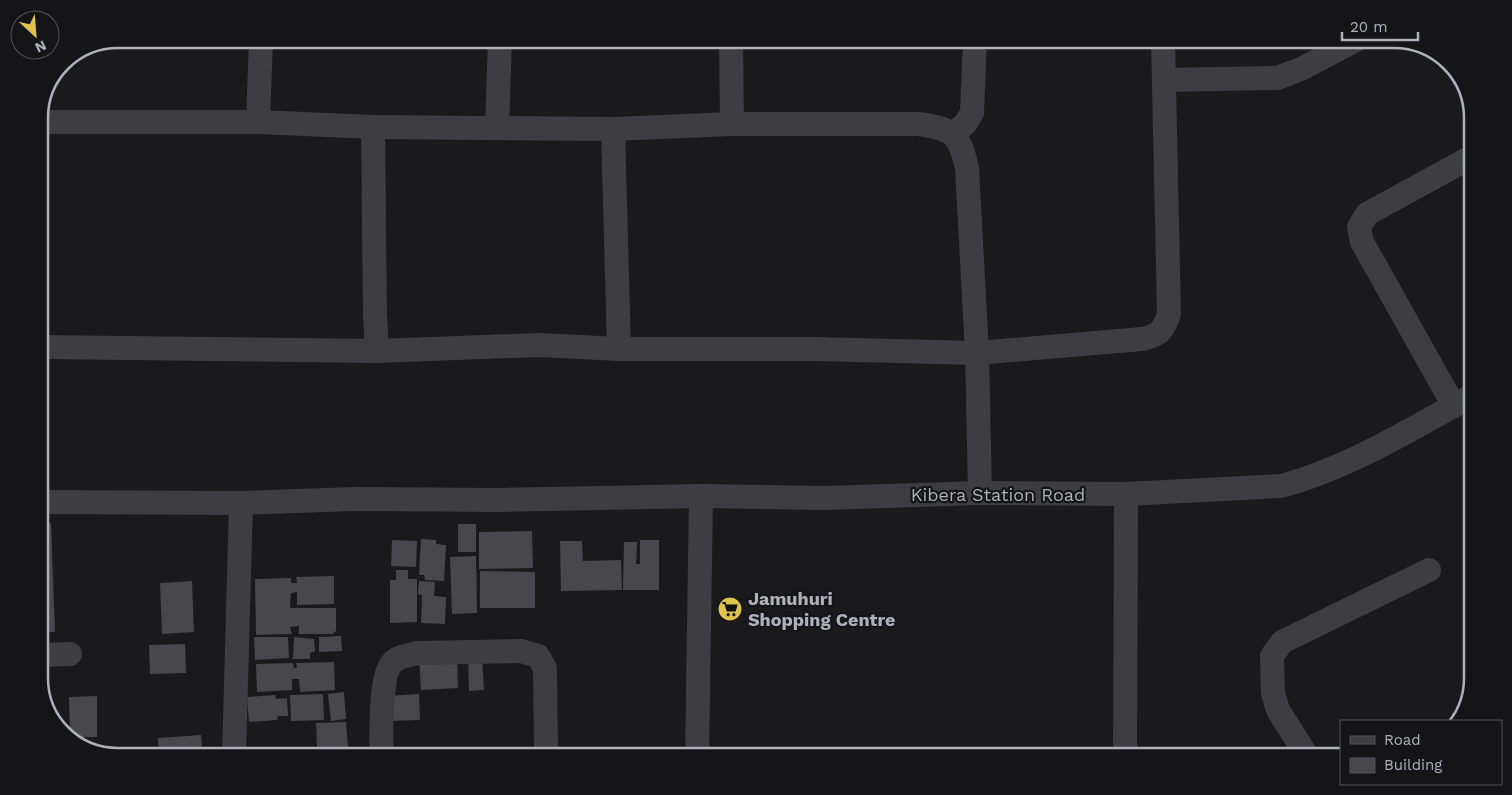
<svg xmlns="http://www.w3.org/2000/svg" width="1512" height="795" viewBox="0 0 1512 795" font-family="'Work Sans',sans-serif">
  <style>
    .building { fill: #47474c }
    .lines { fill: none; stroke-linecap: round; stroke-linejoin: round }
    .street { stroke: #3d3d42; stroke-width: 24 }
    .labels { text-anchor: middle; stroke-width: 4.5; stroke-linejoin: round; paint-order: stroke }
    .street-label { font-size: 18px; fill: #aeb0ba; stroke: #151517 }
    .poi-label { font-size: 18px; font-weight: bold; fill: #aeb0ba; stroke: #151517; text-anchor: start }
    .rim { fill: none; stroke: #aeb0ba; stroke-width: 2.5 }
  </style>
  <rect width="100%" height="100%" fill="#1a1a1c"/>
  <g class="building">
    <polygon points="39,523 51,523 55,632 39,632"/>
    <rect x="458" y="524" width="18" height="28"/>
    <polygon points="532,531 533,568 479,569 479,532"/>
    <polygon points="421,539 436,540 436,544 446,545 444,581 425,580 424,575 419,575"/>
    <polygon points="392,540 417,541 416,567 391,566"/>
    <polygon points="640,540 659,540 659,590 623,590 624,542 637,542 636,564 640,564"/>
    <polygon points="560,541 582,541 583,561 621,560 622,590 561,591"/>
    <polygon points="476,556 477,613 452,614 450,557"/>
    <polygon points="396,570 408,570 408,579 417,579 417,622 390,623 390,580 396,580"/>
    <polygon points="480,571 535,572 535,608 480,608"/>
    <polygon points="334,576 334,604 297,605 297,592 291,593 290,608 336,608 336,631 332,634 299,634 299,626 290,627 292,634 256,635 255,579 291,578 291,583 297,583 296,577"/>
    <polygon points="192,581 194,632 162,634 160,583"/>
    <polygon points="419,581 435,582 434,596 446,597 445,624 421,623 422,595 418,594"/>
    <polygon points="341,636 342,651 319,652 319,637"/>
    <polygon points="254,637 288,637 289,658 255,660"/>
    <polygon points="294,637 314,639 315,651 310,653 310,659 293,659"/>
    <polygon points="185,644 186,673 150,674 149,645"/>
    <polygon points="457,654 458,688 421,690 419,656"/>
    <polygon points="482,656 484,690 469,691 468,657"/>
    <polygon points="334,662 335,690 300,692 299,679 292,679 292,690 257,692 256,664 293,663 294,668 297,668 296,663"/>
    <polygon points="344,692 346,719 331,721 328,694"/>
    <polygon points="323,694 324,720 291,721 290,695"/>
    <polygon points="419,694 420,720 389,721 388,696"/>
    <polygon points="275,695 276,699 287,698 288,716 278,716 277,720 249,722 247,697"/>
    <polygon points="97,696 97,737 70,737 69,697"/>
    <polygon points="346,722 348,748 329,748 335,749 334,756 299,756 299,749 317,749 316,723"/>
    <polygon points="201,735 203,756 159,756 158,738"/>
    <rect x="259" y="750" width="36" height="6"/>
  </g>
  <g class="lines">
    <g class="street">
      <polyline points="731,39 732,124"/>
      <polyline points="1164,80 1277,78 1301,69 1358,39"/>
      <path d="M39,122H258L373,127L613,129L732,124H919C954,129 959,134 967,168L977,353L980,493"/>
      <polyline points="258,122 261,39"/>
      <polyline points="373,127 375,316 377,351"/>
      <polyline points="497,128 500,39"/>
      <polyline points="613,129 619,349"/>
      <polyline points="953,134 965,124 972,113 975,39"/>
      <path d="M39,347L377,351L540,345L619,349H815L977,353L1142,339C1160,335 1163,331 1169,314L1163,39"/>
      <polyline points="1454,406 1362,242 1359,227 1367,214 1473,156"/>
      <path d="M39,502L241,503L356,499L501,500L701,496L824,498L980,493L1126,494L1281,486C1347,469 1413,428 1473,395"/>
      <polyline points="39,655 70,654"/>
      <polyline points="234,756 241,503"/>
      <path d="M381,756C382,737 379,674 393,662C399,656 410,655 418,653L521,651L538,656L545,668L546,756"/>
      <polyline points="697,756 701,496"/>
      <polyline points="1125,756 1126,494"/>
      <polyline points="1307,756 1278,710 1273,693 1272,656 1282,642 1429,570"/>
    </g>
  </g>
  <defs>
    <symbol id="supermarket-disc" viewBox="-11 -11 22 22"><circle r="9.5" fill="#dfc34f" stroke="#151517"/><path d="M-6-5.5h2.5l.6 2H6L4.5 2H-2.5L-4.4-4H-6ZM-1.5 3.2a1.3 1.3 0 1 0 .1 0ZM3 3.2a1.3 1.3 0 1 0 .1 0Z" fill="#111"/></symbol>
  </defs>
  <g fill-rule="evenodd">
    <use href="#supermarket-disc" x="716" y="595" width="28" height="28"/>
  </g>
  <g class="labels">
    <g class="street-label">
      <text x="998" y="501">Kibera Station Road</text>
    </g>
    <g class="poi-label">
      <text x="748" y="605">Jamuhuri<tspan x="748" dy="21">Shopping Centre</tspan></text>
    </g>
  </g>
  <path d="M0 0H1512V795H0ZM118 48H1394A70 70 0 0 1 1464 118V678A70 70 0 0 1 1394 748H118A70 70 0 0 1 48 678V118A70 70 0 0 1 118 48Z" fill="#151517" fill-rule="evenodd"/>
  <path class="rim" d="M118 48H1394A70 70 0 0 1 1464 118V678A70 70 0 0 1 1394 748H118A70 70 0 0 1 48 678V118A70 70 0 0 1 118 48Z"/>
  <rect x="1340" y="720" width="162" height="65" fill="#151517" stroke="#525358"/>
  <rect x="1350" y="736" width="25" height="8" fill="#3d3d42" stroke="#525358"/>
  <text x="1384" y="745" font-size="15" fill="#aeb0ba">Road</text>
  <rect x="1350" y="758" width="25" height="15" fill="#47474c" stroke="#525358"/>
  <text x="1384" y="770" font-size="15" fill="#aeb0ba">Building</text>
  <g transform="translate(35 35) rotate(154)"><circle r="24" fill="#151517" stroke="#525358"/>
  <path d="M0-4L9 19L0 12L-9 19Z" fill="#dfc34f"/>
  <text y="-8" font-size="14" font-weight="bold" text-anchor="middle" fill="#aeb0ba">N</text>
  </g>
  <path d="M1342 32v8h76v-8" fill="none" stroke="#aeb0ba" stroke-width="2.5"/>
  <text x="1350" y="32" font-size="15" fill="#aeb0ba" stroke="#151517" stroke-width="4" paint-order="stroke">20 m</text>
</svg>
